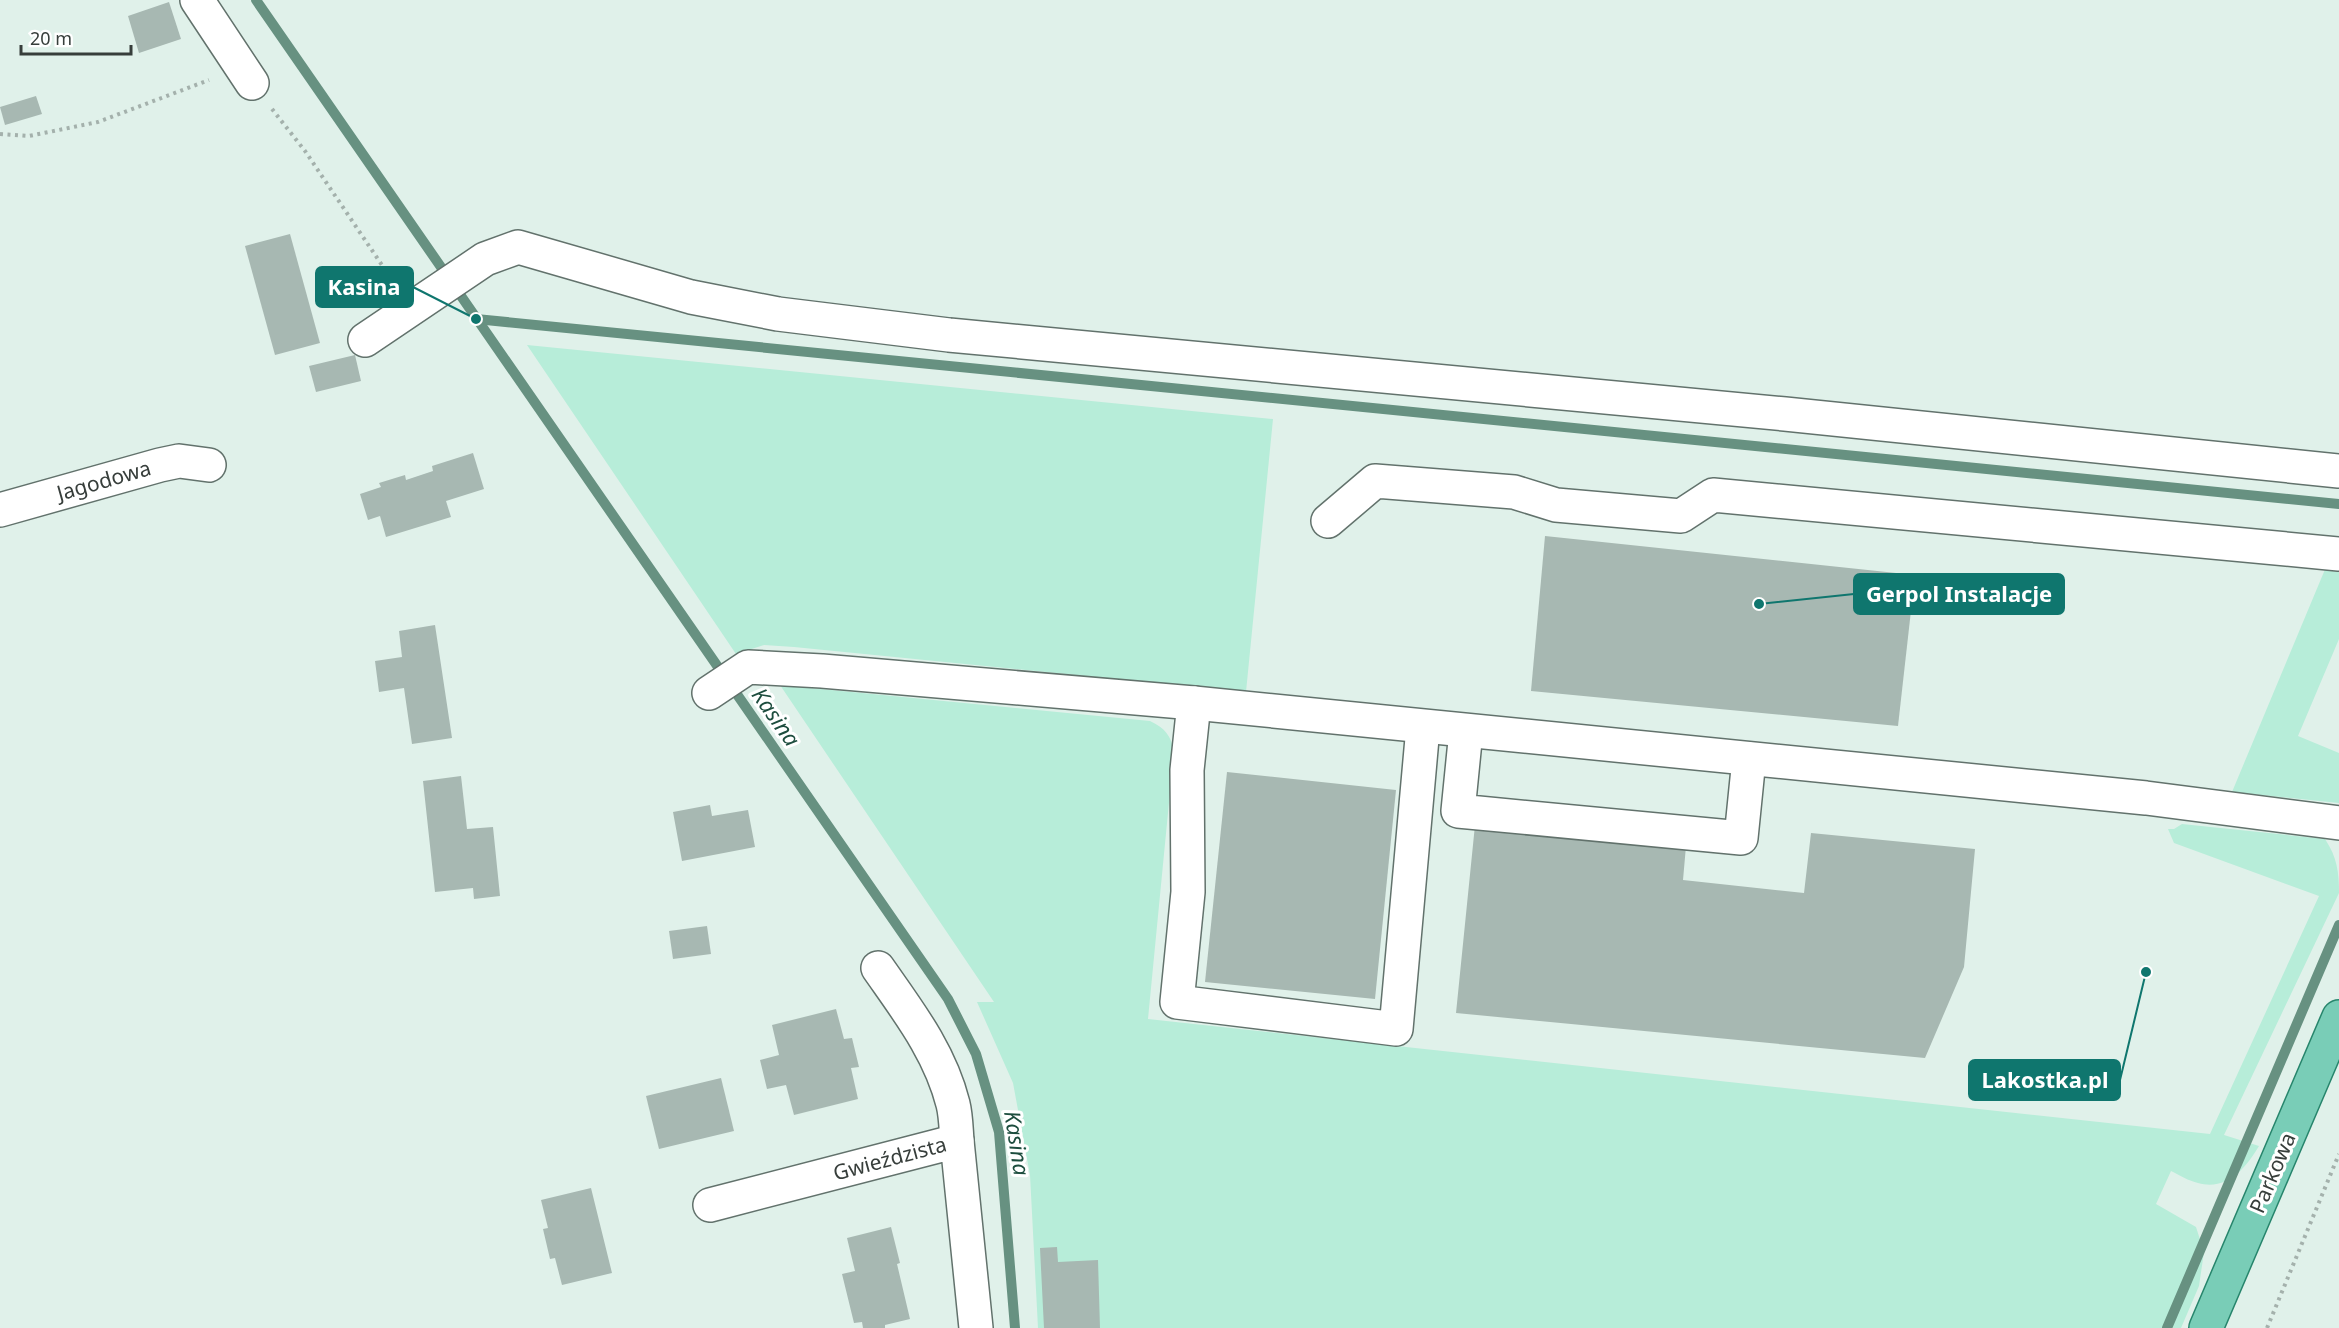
<svg xmlns="http://www.w3.org/2000/svg" width="2339" height="1328" viewBox="0 0 2339 1328" font-family="'Noto Sans',sans-serif">
  <style>
    .green { fill: #b7edd9 }
    .lines { fill: none; stroke-linecap: round; stroke-linejoin: round }
    .stream { stroke: #679181; stroke-width: 10 }
    .building { fill: #a7b8b2 }
    .minor-casing { stroke: #62726c; stroke-width: 36 }
    .major-casing { stroke: #27856c; stroke-width: 36 }
    .path { stroke: #a4b1ac; stroke-width: 4; stroke-dasharray: 3 4.5; stroke-linecap: butt }
    .minor { stroke: #fff; stroke-width: 33 }
    .major { stroke: #79cdb7; stroke-width: 33 }
    .labels { text-anchor: middle; stroke-width: 6; stroke-linejoin: round; paint-order: stroke }
    .street-label { font-size: 21px; fill: #373e3b; stroke: #fff }
    .water-label { font-size: 22px; font-style: italic; fill: #1d4d3e; stroke: #fff }
    .leader { fill: none; stroke: #0f766e; stroke-width: 2 }
    .callout-dot { fill: #0f766e; stroke: #fff; stroke-width: 2 }
    .callout { fill: #0f766e; stroke: #0f766e; stroke-width: 2 }
    .callout-label { font-size: 22px; text-anchor: middle; font-weight: bold; fill: #fff }
  </style>
  <rect width="100%" height="100%" fill="#e0f1ea"/>
  <g class="green">
    <polygon points="527,345 1273,419 1246,692 794,647 764,645 736,654"/>
    <polygon points="2326,567 2339,570 2339,639 2298,736 2339,753 2339,803 2232,792"/>
    <path d="M780,685L1150,721C1165,728 1171,736 1174,751L1148,1019L2210,1134L2319,896L2174,843L2168,829H2174L2182,824L2325,839C2337,857 2339,872 2339,893L2224,1135L2259,1146C2246,1168 2227,1191 2198,1183C2189,1181 2179,1175 2171,1171L2156,1204L2196,1227L2204,1252L2199,1286L2181,1328H1038L1030,1175L1013,1083L977,1002H994Z"/>
  </g>
  <g class="lines">
    <g class="stream">
      <polyline points="256,0 948,999 976,1054 999,1132 1015,1328"/>
      <polyline points="476,319 2339,504"/>
      <polyline points="2167,1328 2339,925"/>
    </g>
  </g>
  <g class="building">
    <polygon points="169,2 181,39 139,53 128,16"/>
    <polygon points="36,96 42,114 5,125 0,107"/>
    <polygon points="290,234 320,343 275,355 245,246"/>
    <polygon points="355,355 361,381 316,392 309,366"/>
    <polygon points="473,453 484,489 446,501 451,517 386,537 380,516 368,520 360,494 381,487 379,483 405,475 406,480 433,471 432,466"/>
    <polygon points="1545,536 1915,575 1898,726 1531,691"/>
    <polygon points="435,625 452,738 412,744 404,688 379,692 375,661 402,657 399,631"/>
    <polygon points="1227,772 1396,790 1375,999 1205,982"/>
    <polygon points="461,776 467,829 493,827 500,896 474,899 473,888 435,892 423,781"/>
    <polygon points="710,805 712,816 748,810 755,847 682,861 673,812"/>
    <polygon points="1475,825 1686,846 1683,880 1804,893 1811,833 1975,849 1964,967 1925,1058 1456,1013"/>
    <polygon points="707,926 711,954 673,959 669,931"/>
    <polygon points="836,1009 844,1039 852,1038 859,1067 851,1068 858,1099 794,1115 786,1085 767,1089 760,1060 779,1055 772,1025"/>
    <polygon points="721,1078 734,1131 659,1149 646,1096"/>
    <polygon points="591,1188 612,1273 562,1285 555,1258 550,1259 543,1229 548,1228 541,1200"/>
    <polygon points="891,1227 900,1263 897,1264 910,1319 885,1325 885,1328 863,1328 862,1322 854,1323 842,1274 855,1271 847,1238"/>
    <polygon points="1057,1247 1058,1262 1098,1260 1100,1328 1044,1328 1040,1248"/>
  </g>
  <g class="lines">
    <defs>
      <g id="minor">
        <polyline points="197,0 252,83"/>
        <polyline points="365,340 485,259 518,247 691,297 778,314 949,335 1785,414 2339,471"/>
        <polyline points="0,510 160,465 179,461 209,465"/>
        <polyline points="1328,521 1375,481 1514,492 1556,505 1681,516 1713,495 2339,554"/>
        <polyline points="709,693 748,667 822,671 1194,703 2146,798 2339,823"/>
        <polyline points="1194,703 1187,770 1188,892 1177,1002 1396,1029 1423,727"/>
        <polyline points="1466,731 1458,811 1741,838 1749,759"/>
        <path d="M878,968C908,1011 940,1052 953,1104C956,1116 956,1129 957,1141"/>
        <polyline points="710,1205 957,1141 976,1328"/>
      </g>
      <polyline id="major" points="2206,1328 2339,1017"/>
    </defs>
    <use href="#minor" class="minor-casing"/>
    <use href="#major" class="major-casing"/>
    <g class="path">
      <polyline points="272,109 305,151 392,280"/>
      <polyline points="0,134 29,136 98,122 209,80"/>
      <polyline points="2267,1328 2339,1154"/>
    </g>
    <use href="#minor" class="minor"/>
    <use href="#major" class="major"/>
  </g>
  <g class="labels">
    <g class="street-label">
      <text transform="translate(104 481) rotate(-16)" y="7">Jagodowa</text>
      <text transform="translate(890 1159) rotate(-15)" y="7">Gwieździsta</text>
      <text transform="translate(2273 1173) rotate(-67)" y="7">Parkowa</text>
    </g>
    <g class="water-label">
      <text transform="translate(776 717) rotate(55)" y="8">Kasina</text>
      <text transform="translate(1017 1143) rotate(81)" y="8">Kasina</text>
    </g>
  </g>
  <path class="leader" d="M476 319L413 287M1759 604L1854 594M2146 972L2120 1080"/>
  <g class="callout-dot">
    <circle cx="476" cy="319" r="6"/>
    <circle cx="1759" cy="604" r="6"/>
    <circle cx="2146" cy="972" r="6"/>
  </g>
  <g class="callout">
    <rect x="316" y="267" width="97" height="40" rx="6"/>
    <rect x="1854" y="574" width="210" height="40" rx="6"/>
    <rect x="1969" y="1060" width="151" height="40" rx="6"/>
  </g>
  <g class="callout-label">
    <text x="364" y="295">Kasina</text>
    <text x="1959" y="602">Gerpol Instalacje</text>
    <text x="2045" y="1088">Lakostka.pl</text>
  </g>
  <path d="M21 45v9h110v-9" fill="none" stroke="#373e3b" stroke-width="3"/>
  <text x="30" y="45" font-size="18" fill="#373e3b" stroke="#ffffff" stroke-width="4.5" paint-order="stroke">20 m</text>
</svg>
